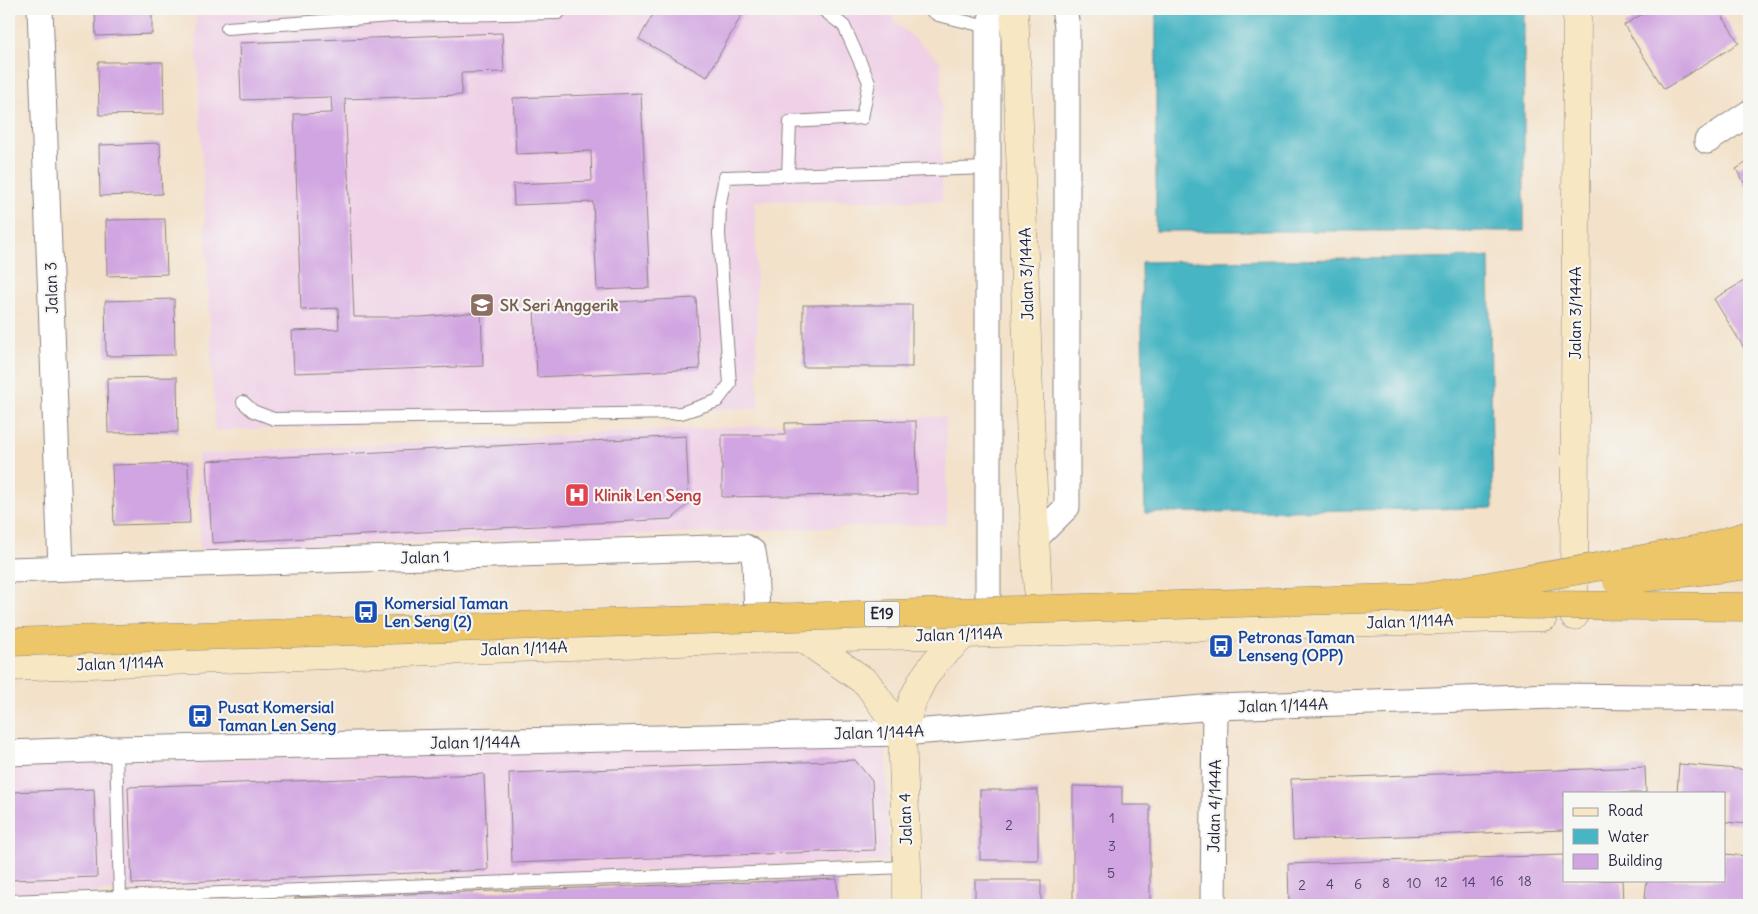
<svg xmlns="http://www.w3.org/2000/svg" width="1758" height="914" viewBox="0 0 1758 914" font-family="Delius,sans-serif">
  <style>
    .built { fill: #efd0e6 }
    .water { fill: #47b5c3; stroke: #346c7f }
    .building { fill: #d1a5e1 }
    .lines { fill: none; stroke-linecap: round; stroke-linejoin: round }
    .lane-casing { stroke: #8a8282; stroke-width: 14 }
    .street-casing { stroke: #8a8282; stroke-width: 27 }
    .secondary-casing { stroke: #8a8282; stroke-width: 29 }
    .lane { stroke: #fff; stroke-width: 12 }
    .street { stroke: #fff; stroke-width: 25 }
    .secondary { stroke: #f7e8c3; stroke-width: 28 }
    .highway-bridge-casing { stroke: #8a8282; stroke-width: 29; stroke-linecap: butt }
    .highway-bridge { stroke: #ecc669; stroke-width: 28 }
    .labels { text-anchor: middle; stroke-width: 4.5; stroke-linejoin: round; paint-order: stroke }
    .number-label { font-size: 14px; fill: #4e4364 }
    .shield { fill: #f6f6f2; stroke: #626272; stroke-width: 1 }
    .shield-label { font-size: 15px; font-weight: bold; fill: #22223b }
    .street-label { font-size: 16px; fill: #22223b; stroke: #f6f6f2 }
    .education-label { font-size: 16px; font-weight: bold; fill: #785e54; stroke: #f6f6f2; text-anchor: start }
    .health-label { font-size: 16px; font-weight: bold; fill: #be3a42; stroke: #f6f6f2; text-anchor: start }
    .transit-label { font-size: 16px; font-weight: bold; fill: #164399; stroke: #f6f6f2; text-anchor: start }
  </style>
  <rect width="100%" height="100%" fill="#f6f6f2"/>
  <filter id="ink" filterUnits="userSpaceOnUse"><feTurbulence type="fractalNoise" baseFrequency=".02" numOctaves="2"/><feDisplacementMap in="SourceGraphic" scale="10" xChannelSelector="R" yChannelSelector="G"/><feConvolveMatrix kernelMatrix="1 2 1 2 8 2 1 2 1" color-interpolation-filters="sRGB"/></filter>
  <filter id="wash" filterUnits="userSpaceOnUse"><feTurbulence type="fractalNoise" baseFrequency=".0096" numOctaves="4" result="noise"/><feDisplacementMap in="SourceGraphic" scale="20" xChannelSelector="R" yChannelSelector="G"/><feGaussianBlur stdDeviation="1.12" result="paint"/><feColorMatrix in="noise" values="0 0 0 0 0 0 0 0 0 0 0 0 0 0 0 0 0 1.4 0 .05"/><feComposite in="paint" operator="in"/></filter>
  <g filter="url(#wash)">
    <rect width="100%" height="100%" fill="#f3e1c9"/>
    <g class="built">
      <polygon points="195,9 894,9 894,21 941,62 942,201 755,201 758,408 689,410 215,431"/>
      <polygon points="946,416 947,524 200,549 198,454"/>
      <polygon points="886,744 888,861 9,895 9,764"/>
    </g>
    <g class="water">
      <rect x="1156" y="9" width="368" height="222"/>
      <polygon points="1489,257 1493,508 1145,513 1141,262"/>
    </g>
    <g id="blocks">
      <g class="building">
        <polygon points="95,9 152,9 152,34 96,36"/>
        <polygon points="656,9 745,9 707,77 639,39"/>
        <polygon points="1651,9 1718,9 1739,43 1664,89 1624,25"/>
        <polygon points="502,33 504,72 461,73 462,95 345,99 354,317 422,317 481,312 483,366 294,373 292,331 339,329 338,308 301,310 294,114 332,113 331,97 241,100 239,43"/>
        <polygon points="98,62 163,62 164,114 99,115"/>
        <polygon points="641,93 650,288 597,290 593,202 514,205 513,184 592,181 591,151 516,154 513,98"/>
        <polygon points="160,143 162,194 100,196 99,145"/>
        <polygon points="1749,161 1749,191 1736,169"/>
        <polygon points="165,219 167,274 107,276 106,220"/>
        <polygon points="1749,278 1749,356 1714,299"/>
        <polygon points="696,298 700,369 537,377 534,306"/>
        <polygon points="174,299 175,355 106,356 105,301"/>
        <rect x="803" y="305" width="109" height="62"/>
        <polygon points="177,377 178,432 108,433 107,378"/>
        <polygon points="916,421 917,494 722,497 722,435 785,435 785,423"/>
        <polygon points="686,436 689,503 672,519 212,543 207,461"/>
        <polygon points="188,463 190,523 114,525 112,465"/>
        <polygon points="855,760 872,781 875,850 512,863 509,773"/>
        <polygon points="1679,764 1749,770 1749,824 1724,822 1724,793 1677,793"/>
        <polygon points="1645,767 1646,793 1564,793 1564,830 1293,840 1291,779"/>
        <polygon points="484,774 488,870 132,884 128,787"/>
        <polygon points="1073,786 1122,787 1122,805 1150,805 1150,905 1073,905"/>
        <polygon points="94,789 97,877 9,880 9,792"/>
        <rect x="980" y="790" width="58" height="70"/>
        <polygon points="1724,854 1749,856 1749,905 1644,905 1647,880 1724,880"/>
        <polygon points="1564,855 1564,880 1622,880 1623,905 1289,905 1288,864"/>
        <polygon points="837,879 838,905 295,905 295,898"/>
        <rect x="975" y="880" width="66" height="25"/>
        <polygon points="266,901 266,905 161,905 161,904"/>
      </g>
    </g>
  </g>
  <g filter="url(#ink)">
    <use href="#blocks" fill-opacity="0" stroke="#8a8282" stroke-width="1"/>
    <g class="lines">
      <defs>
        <g id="lane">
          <polyline points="929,9 938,15 988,27"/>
          <polyline points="227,28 392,16 558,13 563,9"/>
          <polyline points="788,176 790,122 862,118 869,82 844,26 822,9"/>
          <polyline points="243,402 253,411 274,419 681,413 717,401 730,384 719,234 720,203 725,177 988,168"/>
          <polyline points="116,749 120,897"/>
          <polyline points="9,901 907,867"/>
        </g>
        <g id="street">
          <polyline points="40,9 61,568"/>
          <polyline points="1707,141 1749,113"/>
          <polyline points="1035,539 1067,507 1067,27 1064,9"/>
          <polyline points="9,570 745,547 753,552 755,564 758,639"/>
          <polyline points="988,631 988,27 995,9"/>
          <polyline points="9,753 116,749 902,733 1215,707 1553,696 1749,698"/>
          <polyline points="1213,905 1215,707"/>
        </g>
        <g id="secondary">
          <path d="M1014,9C1024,216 1028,424 1040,632"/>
          <polyline points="1574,616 1577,9"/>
          <polyline points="804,639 867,683 902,733"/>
          <polyline points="9,667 758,639 965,634 1543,617"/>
          <polyline points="907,905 907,867 902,733 914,697 923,679 936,661 965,634"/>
        </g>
      </defs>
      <use href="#lane" class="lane-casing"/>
      <use href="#street" class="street-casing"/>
      <use href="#secondary" class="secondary-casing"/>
      <use href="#lane" class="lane"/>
      <use href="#street" class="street"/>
      <use href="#secondary" class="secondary"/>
      <defs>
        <g id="highway-bridge">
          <polyline points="1617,581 1749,565"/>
          <polyline points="1456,604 1749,607"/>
          <polyline points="9,642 1426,597 1705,548 1749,535"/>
        </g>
      </defs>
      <use href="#highway-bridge" class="highway-bridge-casing"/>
      <use href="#highway-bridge" class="highway-bridge"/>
    </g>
  </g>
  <defs>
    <symbol id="school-square" viewBox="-11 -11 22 22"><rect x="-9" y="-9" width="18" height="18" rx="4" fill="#8d6e63" stroke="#f6f6f2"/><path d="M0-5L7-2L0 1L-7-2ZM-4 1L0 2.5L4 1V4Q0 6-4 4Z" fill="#fff"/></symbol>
    <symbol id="hospital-square" viewBox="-11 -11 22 22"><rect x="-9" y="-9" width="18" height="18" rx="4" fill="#e0444e" stroke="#f6f6f2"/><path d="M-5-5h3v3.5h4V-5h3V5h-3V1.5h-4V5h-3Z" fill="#fff"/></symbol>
    <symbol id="bus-square" viewBox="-11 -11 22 22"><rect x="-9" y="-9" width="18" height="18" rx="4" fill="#1a4fb4" stroke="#f6f6f2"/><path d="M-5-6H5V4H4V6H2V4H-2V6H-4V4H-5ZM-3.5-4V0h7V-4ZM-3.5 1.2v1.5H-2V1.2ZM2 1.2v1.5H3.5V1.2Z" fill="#fff"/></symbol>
  </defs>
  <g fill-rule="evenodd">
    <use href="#school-square" x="468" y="291" width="28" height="28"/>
    <use href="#hospital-square" x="563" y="481" width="28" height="28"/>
    <use href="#bus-square" x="352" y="598" width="28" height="28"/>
    <use href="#bus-square" x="1207" y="632" width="28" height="28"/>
    <use href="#bus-square" x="186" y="702" width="28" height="28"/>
  </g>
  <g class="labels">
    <g class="number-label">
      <text x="1112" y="823">1</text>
      <text x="1009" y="830">2</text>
      <text x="1112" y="851">3</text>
      <text x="1111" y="878">5</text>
      <text x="1497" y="886">16</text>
      <text x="1525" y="886">18</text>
      <text x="1441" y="887">12</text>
      <text x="1469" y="887">14</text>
      <text x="1386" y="888">8</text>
      <text x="1414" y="888">10</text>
      <text x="1330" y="889">4</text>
      <text x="1358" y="889">6</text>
      <text x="1302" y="890">2</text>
    </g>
    <rect class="shield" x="864.5" y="601.5" width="35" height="25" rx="4"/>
    <g class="shield-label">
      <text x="882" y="619">E19</text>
    </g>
    <g class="street-label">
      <text transform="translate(1026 274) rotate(-92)" y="6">Jalan 3/144A</text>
      <text transform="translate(51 288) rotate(-92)" y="6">Jalan 3</text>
      <text transform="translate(1575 313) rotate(-90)" y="6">Jalan 3/144A</text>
      <text transform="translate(425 557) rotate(-2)" y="6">Jalan 1</text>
      <text transform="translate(1410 621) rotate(-2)" y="6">Jalan 1/114A</text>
      <text transform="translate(959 634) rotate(-2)" y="6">Jalan 1/114A</text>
      <text transform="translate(524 648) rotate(-2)" y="6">Jalan 1/114A</text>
      <text transform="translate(120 663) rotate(-2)" y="6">Jalan 1/114A</text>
      <text transform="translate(1283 705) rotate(-2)" y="6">Jalan 1/144A</text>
      <text transform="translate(879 732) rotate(-2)" y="6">Jalan 1/144A</text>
      <text transform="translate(475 742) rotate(-1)" y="6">Jalan 1/144A</text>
      <text transform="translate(1214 806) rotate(-89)" y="6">Jalan 4/144A</text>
      <text transform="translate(905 819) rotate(-92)" y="6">Jalan 4</text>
    </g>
    <g class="education-label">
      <text x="500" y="311">SK Seri Anggerik</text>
    </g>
    <g class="health-label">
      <text x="594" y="501">Klinik Len Seng</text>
    </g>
    <g class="transit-label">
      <text x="384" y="609">Komersial Taman<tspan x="384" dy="18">Len Seng (2)</tspan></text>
      <text x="1238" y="643">Petronas Taman<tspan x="1238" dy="18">Lenseng (OPP)</tspan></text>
      <text x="218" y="713">Pusat Komersial<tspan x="218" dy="18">Taman Len Seng</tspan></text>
    </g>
  </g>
  <rect width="1758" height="914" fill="none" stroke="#f6f6f2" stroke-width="30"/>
  <rect x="1563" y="792" width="162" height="90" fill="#f6f6f2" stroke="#a1a1a9"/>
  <rect x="1573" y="808" width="25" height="8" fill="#f7e8c3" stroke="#a1a1a9"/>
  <text x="1608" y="816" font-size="15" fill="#22223b">Road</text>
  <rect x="1573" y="829" width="25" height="15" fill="#47b5c3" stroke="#a1a1a9"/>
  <text x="1608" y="842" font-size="15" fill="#22223b">Water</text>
  <rect x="1573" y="854" width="25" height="15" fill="#d1a5e1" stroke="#a1a1a9"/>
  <text x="1608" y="866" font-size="15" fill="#22223b">Building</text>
</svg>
